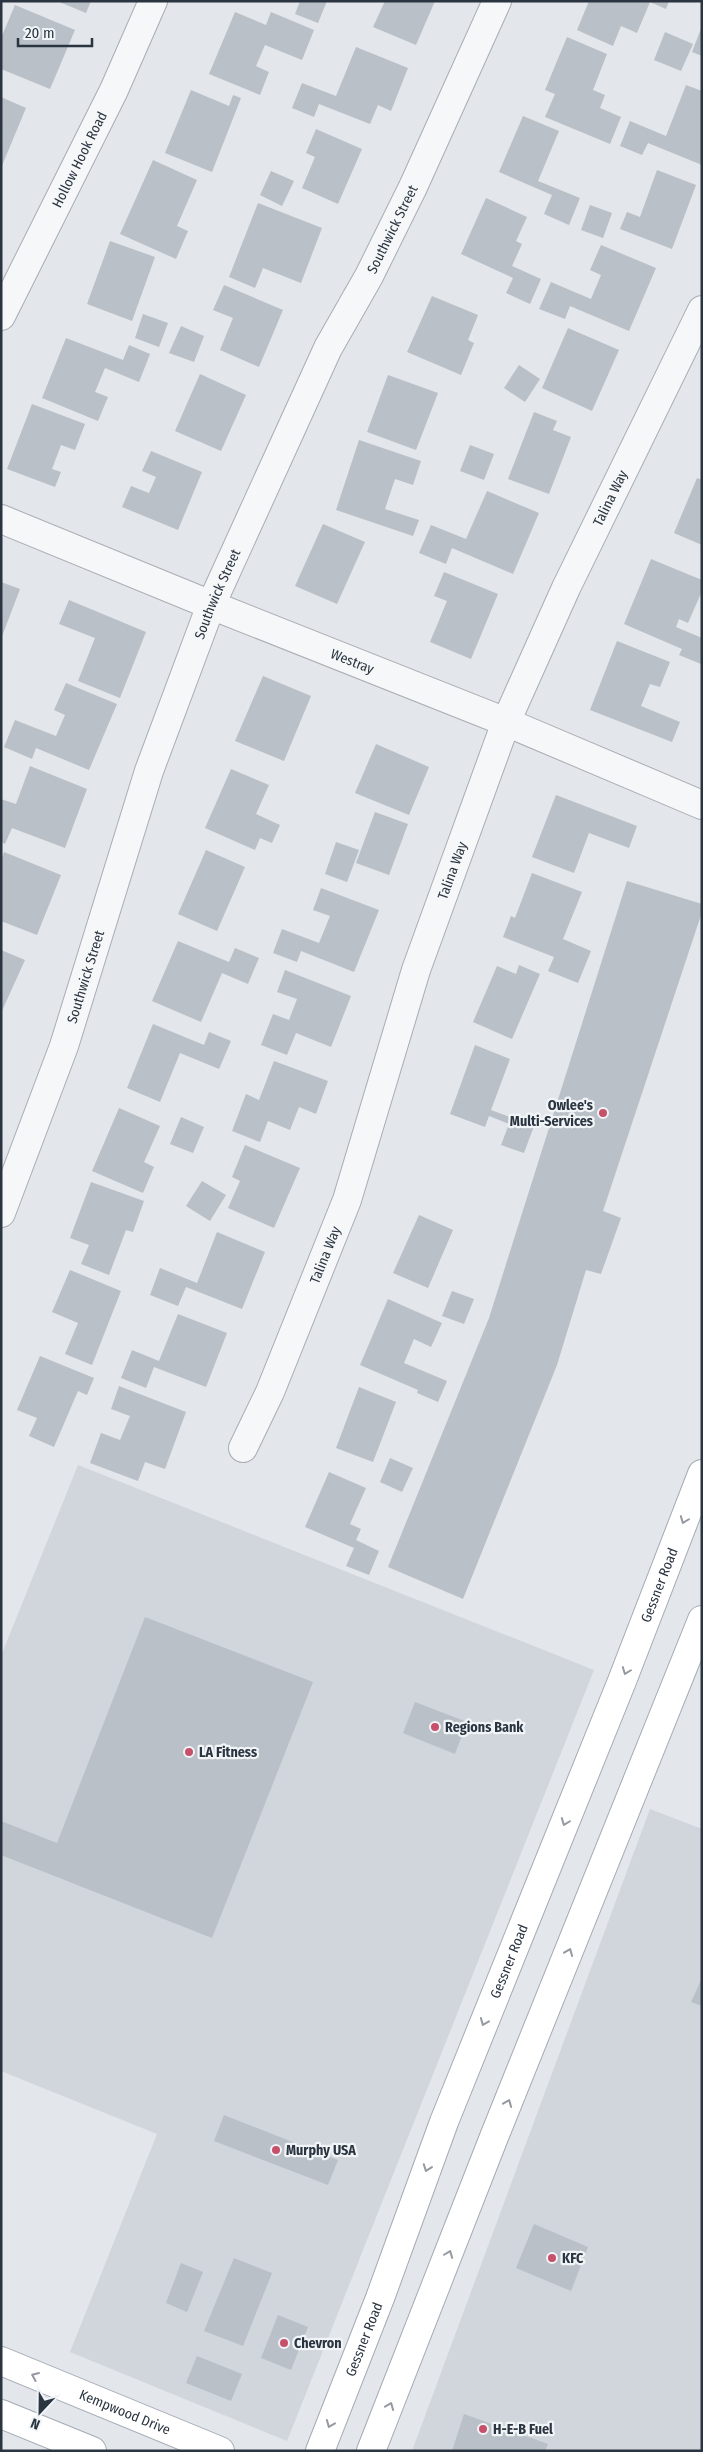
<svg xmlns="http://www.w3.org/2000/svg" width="703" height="2452" viewBox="0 0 703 2452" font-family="'Fira Sans Condensed',sans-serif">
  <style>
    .built { fill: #d1d5dc }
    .building { fill: #bac0c7 }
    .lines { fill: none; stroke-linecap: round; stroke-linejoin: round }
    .minor-casing { stroke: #a8adb4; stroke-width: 30 }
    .major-casing { stroke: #a3abb5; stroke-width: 30 }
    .minor { stroke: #f5f7f8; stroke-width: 28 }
    .major { stroke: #fff; stroke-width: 28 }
    .oneway { stroke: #959aa0 }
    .poi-dot { fill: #c7506a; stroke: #f2f5f7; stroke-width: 2 }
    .labels { text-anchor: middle; stroke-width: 4.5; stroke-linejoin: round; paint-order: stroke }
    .street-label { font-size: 14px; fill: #2b3541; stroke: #f2f5f7 }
    .poi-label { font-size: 14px; font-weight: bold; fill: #2b3541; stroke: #f2f5f7; text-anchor: start }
  </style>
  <rect width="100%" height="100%" fill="#e3e6ea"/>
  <g class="built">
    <polygon points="78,1465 594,1670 287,2441 70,2352 157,2134 1,2071 1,1656"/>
    <polygon points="650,1809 702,1829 702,2451 412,2451"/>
  </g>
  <g class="building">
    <polygon points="57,1 91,1 86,13"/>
    <polygon points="300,1 327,1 318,23 295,14"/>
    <polygon points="385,1 435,1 416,45 373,27"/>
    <polygon points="589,1 669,1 666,9 650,2 637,33 621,26 613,46 577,30"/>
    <polygon points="15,5 75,30 50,89 1,69 1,38"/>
    <polygon points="235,12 266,25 271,12 314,30 302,60 265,45 256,66 269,72 260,95 209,74"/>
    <polygon points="702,26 702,56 692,52"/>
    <polygon points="665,32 693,44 681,71 654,60"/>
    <polygon points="567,37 607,54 593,90 605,95 600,108 621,117 610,144 545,117 555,94 545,90"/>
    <polygon points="356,47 408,68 391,111 378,105 370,124 319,104 314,117 292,108 302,83 336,96"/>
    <polygon points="686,85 702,91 702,165 648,143 642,155 620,146 630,121 666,136"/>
    <polygon points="191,90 229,106 233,95 241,98 212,172 165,153"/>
    <polygon points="1,97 26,108 1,168"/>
    <polygon points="523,116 559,131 538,181 580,198 569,225 544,214 552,195 499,172"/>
    <polygon points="316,129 362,149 338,204 302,188 315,157 306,153"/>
    <polygon points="153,160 197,180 177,226 188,231 176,259 120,234"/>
    <polygon points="657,170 696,185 672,249 620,229 627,212 640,217"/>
    <polygon points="271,171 294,181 282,206 260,195"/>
    <polygon points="486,198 527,217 516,241 522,244 512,266 541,279 530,304 506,293 513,278 461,254"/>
    <polygon points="258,203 322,228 301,283 263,268 255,288 229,277"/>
    <polygon points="590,205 612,213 603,238 581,230"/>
    <polygon points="110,241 155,257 132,321 87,304"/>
    <polygon points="601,245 656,268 629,331 570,306 565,319 539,309 551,282 591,299 601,275 590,270"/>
    <polygon points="224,285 283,310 259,367 220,350 233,318 213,310"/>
    <polygon points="432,296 478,315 468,340 474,343 461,375 407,352"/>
    <polygon points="143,314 168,323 159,347 135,338"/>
    <polygon points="181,326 204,336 194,362 169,353"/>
    <polygon points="568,328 619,350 592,411 542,388"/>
    <polygon points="66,338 123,360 129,345 150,354 139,382 105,368 95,392 108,397 98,421 42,398"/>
    <polygon points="519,365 540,379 525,402 504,388"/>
    <polygon points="200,374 246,395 221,451 175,431"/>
    <polygon points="388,375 438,393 416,450 367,432"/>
    <polygon points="32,404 85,424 75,450 61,445 52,469 61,472 55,487 7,469"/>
    <polygon points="534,412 557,421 553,430 571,437 549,494 508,479"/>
    <polygon points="359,440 421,461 413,485 395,479 385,509 419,520 413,536 336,510"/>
    <polygon points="470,445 494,454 484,480 460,471"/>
    <polygon points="151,451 202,472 178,530 122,507 131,486 149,493 156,477 142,471"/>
    <polygon points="697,478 702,480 702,545 674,533"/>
    <polygon points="487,491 539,513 513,574 452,548 446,564 419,553 431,525 466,539"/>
    <polygon points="323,524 365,542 337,604 295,586"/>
    <polygon points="651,559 702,580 702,591 688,623 679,619 676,627 702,638 701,664 679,655 682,649 624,624"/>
    <polygon points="444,572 498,594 471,659 430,642 447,601 434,596"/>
    <polygon points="1,582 20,589 1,639"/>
    <polygon points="69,600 146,632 120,698 78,681 95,638 59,624"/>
    <polygon points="617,641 670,662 660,687 650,684 641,706 680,722 672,742 590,710"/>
    <polygon points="263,676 311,696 284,761 235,741"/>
    <polygon points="66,683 117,704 89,770 36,748 32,759 4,747 15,720 56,736 65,715 54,710"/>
    <polygon points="376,744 429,767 409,815 355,793"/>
    <polygon points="30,766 87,789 65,848 12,828 5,844 1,842 1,799 16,804"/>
    <polygon points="231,769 269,785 256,814 280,825 272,843 260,838 255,850 205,828"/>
    <polygon points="556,795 637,826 629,848 589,833 574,873 532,857"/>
    <polygon points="375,812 408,824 389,875 356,863"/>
    <polygon points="336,842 359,850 347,882 325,874"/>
    <polygon points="206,850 245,867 217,931 178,914"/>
    <polygon points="4,852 61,875 37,935 1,921 1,860"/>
    <polygon points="532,873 582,892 563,939 591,951 578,983 548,971 554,957 503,937 511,916 515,918"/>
    <polygon points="627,881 702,904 702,912 603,1211 621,1218 601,1274 586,1270 557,1365 463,1599 388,1567 489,1318"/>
    <polygon points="321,888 379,910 354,972 301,951 297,962 273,953 282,929 319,943 330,916 313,910"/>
    <polygon points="178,941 229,962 235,948 259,958 248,984 222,973 201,1022 152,1001"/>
    <polygon points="1,950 25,960 1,1013"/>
    <polygon points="519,965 540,974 512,1039 473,1022 497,966 516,974"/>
    <polygon points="285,970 351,996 331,1047 296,1033 287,1055 261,1045 273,1014 289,1020 297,999 277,992"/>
    <polygon points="153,1024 204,1045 209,1032 231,1041 219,1069 180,1053 160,1102 127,1088"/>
    <polygon points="475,1045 510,1059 491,1110 534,1126 524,1153 501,1145 509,1124 489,1116 485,1127 450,1114"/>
    <polygon points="274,1061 328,1081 316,1114 299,1107 290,1130 268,1121 260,1142 232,1131 246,1094 259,1100"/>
    <polygon points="119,1108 160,1126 144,1162 154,1167 143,1193 92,1171"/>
    <polygon points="181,1117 204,1127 193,1153 170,1144"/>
    <polygon points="245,1145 300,1168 274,1228 228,1208 240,1181 232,1177"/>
    <polygon points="202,1181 226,1195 210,1221 186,1206"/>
    <polygon points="91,1182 144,1201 133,1232 126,1230 109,1275 81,1264 89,1245 70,1238"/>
    <polygon points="419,1215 453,1230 428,1288 393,1273"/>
    <polygon points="217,1232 265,1252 242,1309 186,1287 178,1306 150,1295 160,1268 197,1283"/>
    <polygon points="70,1270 121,1291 92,1365 65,1354 78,1323 52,1312"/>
    <polygon points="452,1291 474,1299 464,1324 442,1316"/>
    <polygon points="388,1299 442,1323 431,1347 414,1339 404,1363 447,1381 438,1402 417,1393 418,1390 360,1365"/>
    <polygon points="178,1314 227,1333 206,1387 154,1367 146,1388 121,1378 132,1350 159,1361"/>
    <polygon points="40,1356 94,1378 87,1395 78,1391 54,1447 29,1436 37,1418 17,1410"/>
    <polygon points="119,1386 186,1412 165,1469 145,1462 138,1481 90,1463 101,1433 120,1440 130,1416 111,1409"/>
    <polygon points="359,1387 396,1402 373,1462 336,1448"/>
    <polygon points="390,1458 413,1468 402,1492 380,1482"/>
    <polygon points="329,1472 366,1488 350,1524 361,1529 356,1540 379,1551 369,1575 346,1566 354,1548 305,1527"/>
    <polygon points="145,1617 313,1682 212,1938 1,1855 1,1821 57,1843"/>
    <polygon points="415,1702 467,1722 455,1754 403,1733"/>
    <polygon points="702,1978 702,2006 691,2002"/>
    <polygon points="224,2115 338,2160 328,2185 214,2141"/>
    <polygon points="534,2224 588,2247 571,2291 516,2268"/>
    <polygon points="234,2258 272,2273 243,2346 204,2331"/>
    <polygon points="181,2263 203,2272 187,2312 166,2303"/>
    <polygon points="278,2315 308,2327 291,2370 261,2358"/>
    <polygon points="197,2356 242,2374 231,2401 186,2383"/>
    <polygon points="464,2414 548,2444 545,2451 452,2451"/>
  </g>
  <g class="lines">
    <defs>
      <g id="minor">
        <path id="s1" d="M1,316L114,90L153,1"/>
        <path id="s2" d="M1,519L211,605L506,722L702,805"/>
        <path id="s3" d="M1,1213L64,1046L149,771L211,605L328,348L369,276L413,187L497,1"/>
        <path id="s4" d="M243,1448L270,1392L347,1200L416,970L506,722L566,588L702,310"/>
      </g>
      <g id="major">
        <path id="s5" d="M1,2361L220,2451"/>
        <polyline points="1,2414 92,2451"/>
        <path id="s6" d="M320,2451L380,2298L444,2122L622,1681L702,1474"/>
        <polyline points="371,2451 494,2137 702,1620"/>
      </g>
    </defs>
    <use href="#minor" class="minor-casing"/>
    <use href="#major" class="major-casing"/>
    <use href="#minor" class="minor"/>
    <use href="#major" class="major"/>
  </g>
  <defs><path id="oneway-chevron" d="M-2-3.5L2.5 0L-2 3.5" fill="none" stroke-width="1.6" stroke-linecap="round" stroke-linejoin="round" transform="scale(1.25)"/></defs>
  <g class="oneway">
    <use href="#oneway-chevron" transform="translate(684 1520) rotate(111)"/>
    <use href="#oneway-chevron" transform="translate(626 1671) rotate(111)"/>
    <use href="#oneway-chevron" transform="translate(565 1822) rotate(111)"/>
    <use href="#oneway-chevron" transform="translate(569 1952) rotate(-68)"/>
    <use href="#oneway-chevron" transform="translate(484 2022) rotate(112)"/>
    <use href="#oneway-chevron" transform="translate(508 2103) rotate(-68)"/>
    <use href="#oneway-chevron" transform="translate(427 2168) rotate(110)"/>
    <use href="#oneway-chevron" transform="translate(449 2254) rotate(-69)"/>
    <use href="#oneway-chevron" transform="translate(35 2376) rotate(-157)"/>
    <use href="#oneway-chevron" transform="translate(390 2406) rotate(-68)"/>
    <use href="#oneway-chevron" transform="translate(330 2424) rotate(112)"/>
  </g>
  <g class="poi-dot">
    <circle cx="603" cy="1113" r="5"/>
    <circle cx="435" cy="1727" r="5"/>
    <circle cx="189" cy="1752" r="5"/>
    <circle cx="276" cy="2150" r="5"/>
    <circle cx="552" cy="2258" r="5"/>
    <circle cx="284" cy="2343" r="5"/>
    <circle cx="483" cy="2429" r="5"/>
  </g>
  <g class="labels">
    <g class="street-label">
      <text dy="5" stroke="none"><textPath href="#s1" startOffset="175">Hollow Hook Road</textPath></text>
      <text dy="5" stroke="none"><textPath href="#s3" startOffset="1061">Southwick Street</textPath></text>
      <text dy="5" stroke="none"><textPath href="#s4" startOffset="1020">Talina Way</textPath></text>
      <text dy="5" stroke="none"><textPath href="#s3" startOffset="656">Southwick Street</textPath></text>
      <text dy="5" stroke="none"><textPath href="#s2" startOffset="379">Westray</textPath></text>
      <text dy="5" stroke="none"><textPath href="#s4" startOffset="615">Talina Way</textPath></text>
      <text dy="5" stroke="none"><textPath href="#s3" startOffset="251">Southwick Street</textPath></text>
      <text dy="5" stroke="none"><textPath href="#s4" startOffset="210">Talina Way</textPath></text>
      <text dy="5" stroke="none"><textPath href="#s6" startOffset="930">Gessner Road</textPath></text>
      <text dy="5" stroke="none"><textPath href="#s6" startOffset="525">Gessner Road</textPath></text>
      <text dy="5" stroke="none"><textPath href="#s6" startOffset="120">Gessner Road</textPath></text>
      <text dy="5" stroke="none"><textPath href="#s5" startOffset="134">Kempwood Drive</textPath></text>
    </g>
    <g class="poi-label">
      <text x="593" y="1110" text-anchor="end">Owlee's<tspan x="593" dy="16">Multi-Services</tspan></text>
      <text x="445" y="1732">Regions Bank</text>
      <text x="199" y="1757">LA Fitness</text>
      <text x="286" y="2155">Murphy USA</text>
      <text x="562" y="2263">KFC</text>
      <text x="294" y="2348">Chevron</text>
      <text x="493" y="2434">H-E-B Fuel</text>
    </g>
  </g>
  <rect width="703" height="2452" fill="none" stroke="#2b3541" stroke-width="5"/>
  <g transform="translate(40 2412) rotate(202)" stroke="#f2f5f7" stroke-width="4" paint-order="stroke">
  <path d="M0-4L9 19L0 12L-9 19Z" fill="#2b3541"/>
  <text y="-8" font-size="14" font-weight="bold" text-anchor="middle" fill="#2b3541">N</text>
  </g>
  <path d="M18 38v8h74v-8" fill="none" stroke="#2b3541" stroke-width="2.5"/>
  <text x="25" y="38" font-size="15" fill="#2b3541" stroke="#f2f5f7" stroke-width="4" paint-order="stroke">20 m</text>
</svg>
